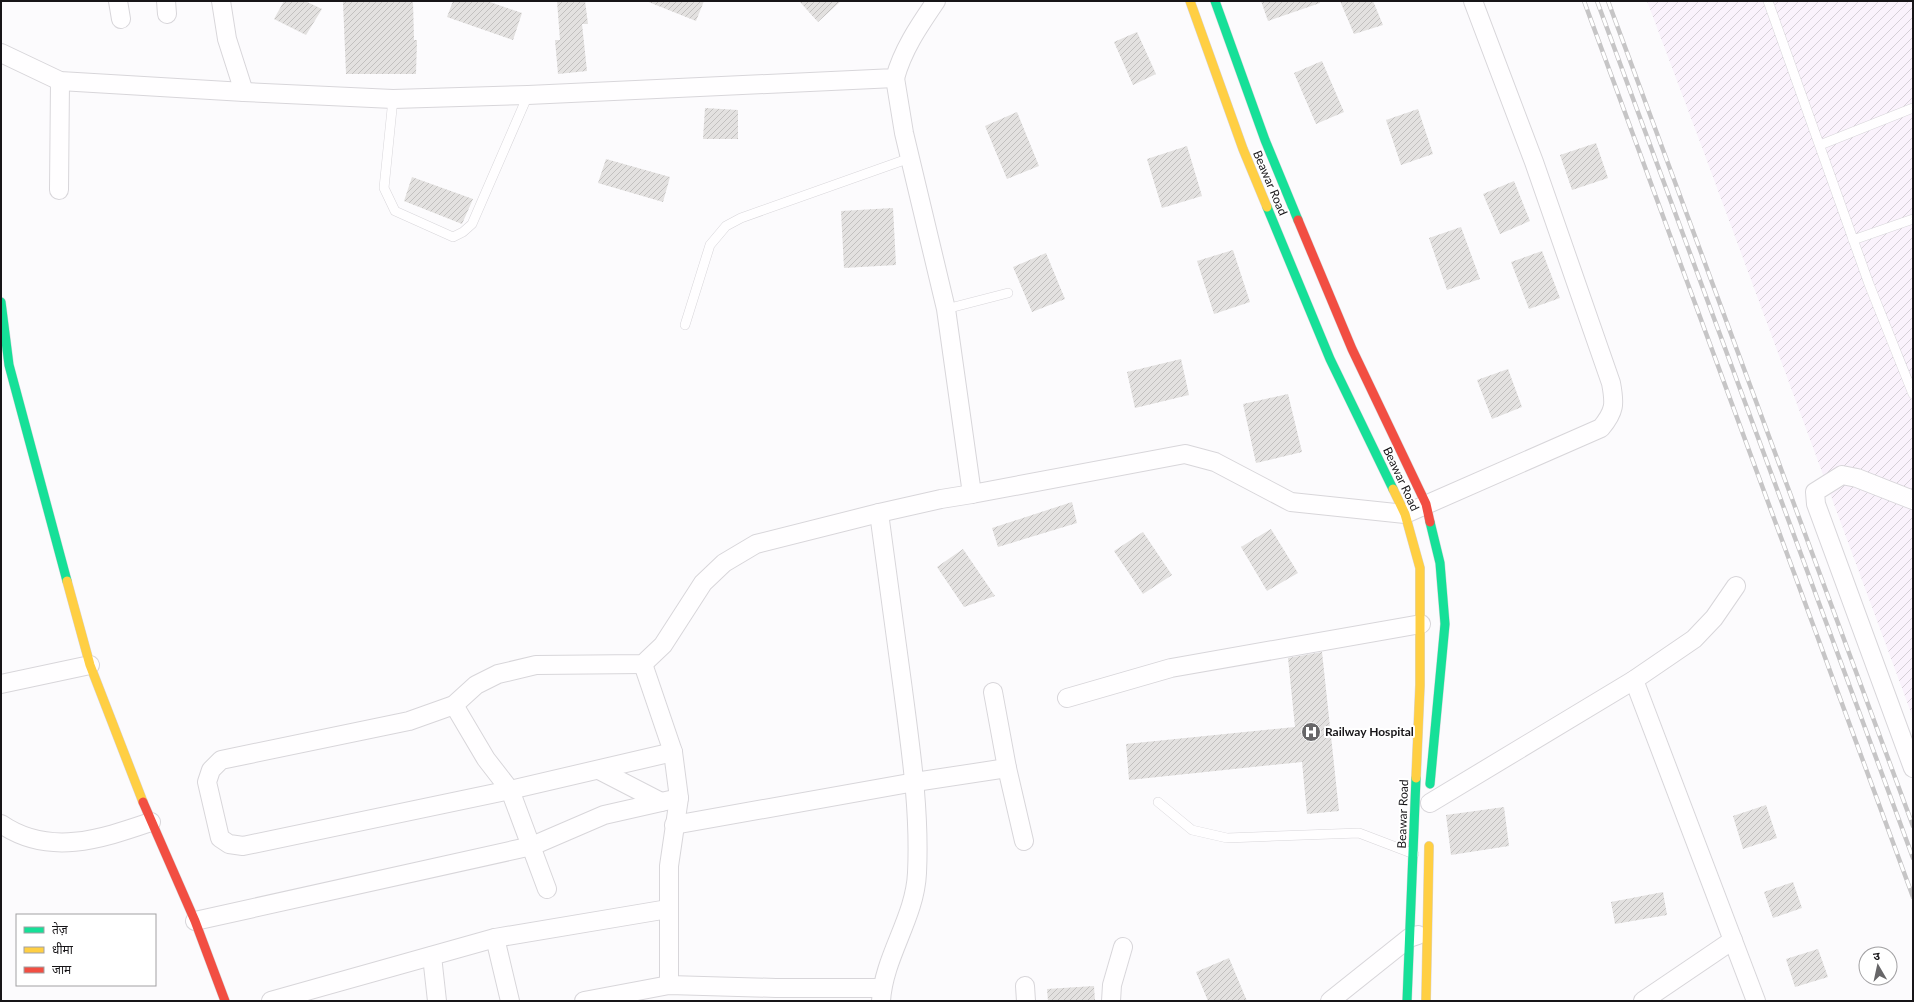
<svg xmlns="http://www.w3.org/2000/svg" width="1914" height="1002" viewBox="0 0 1914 1002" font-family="Lato,'Noto Sans Devanagari',sans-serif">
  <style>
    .industrial { fill: url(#industrial-furrows) }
    .building { fill: url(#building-hatch) }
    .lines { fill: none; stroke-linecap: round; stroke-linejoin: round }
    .lane-casing { stroke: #d8d6da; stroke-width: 10 }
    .street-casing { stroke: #d8d6da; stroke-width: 20 }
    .fast-casing { stroke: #d8d6da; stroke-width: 10 }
    .slow-casing { stroke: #d8d6da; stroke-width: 10 }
    .jam-casing { stroke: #d8d6da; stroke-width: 10 }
    .lane { stroke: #fffeff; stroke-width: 9 }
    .street { stroke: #fffeff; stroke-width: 18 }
    .fast { stroke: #16e098; stroke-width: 9 }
    .slow { stroke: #ffcf43; stroke-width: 9 }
    .jam { stroke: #f24e42; stroke-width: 9 }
    .rail-casing { stroke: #c6c5c6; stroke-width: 4.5 }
    .rail { stroke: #fff; stroke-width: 3; stroke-dasharray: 9; stroke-linecap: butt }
    .labels { text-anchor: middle; stroke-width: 4; stroke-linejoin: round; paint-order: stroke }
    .street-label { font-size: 12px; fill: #171518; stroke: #fff }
    .poi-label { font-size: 12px; font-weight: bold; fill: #171518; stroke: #fff; text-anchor: start }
  </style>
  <defs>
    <pattern id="industrial-furrows" width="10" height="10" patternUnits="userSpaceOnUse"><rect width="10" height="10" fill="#faf2fc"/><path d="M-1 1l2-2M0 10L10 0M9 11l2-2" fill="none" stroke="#d6cfd7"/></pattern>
    <pattern id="building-hatch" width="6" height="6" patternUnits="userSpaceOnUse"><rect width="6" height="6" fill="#e3e1e0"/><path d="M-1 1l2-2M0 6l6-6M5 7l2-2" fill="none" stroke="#c2c0bf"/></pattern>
  </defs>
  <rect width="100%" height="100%" fill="#fcfbfd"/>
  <polygon class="industrial" points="1647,1 1913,1 1913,718 1703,150"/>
  <g class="building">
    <polygon points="284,1 305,1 322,9 306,35 274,19"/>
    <polygon points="413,1 414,40 417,40 416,74 346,74 343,2"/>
    <polygon points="453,1 487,1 522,13 513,40 447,17"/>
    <polygon points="557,1 585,1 588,24 582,24 587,71 558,74 555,40 560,40"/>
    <polygon points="646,1 704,1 696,21"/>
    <polygon points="799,1 841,1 818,22"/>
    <polygon points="1261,1 1320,1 1320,3 1268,21"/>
    <polygon points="1340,1 1373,1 1383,25 1354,34"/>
    <polygon points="1137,32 1156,74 1133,85 1114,42"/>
    <polygon points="1322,61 1344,112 1316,124 1294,73"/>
    <polygon points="705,108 738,110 738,139 703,139"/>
    <polygon points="1418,109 1433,154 1401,165 1386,120"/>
    <polygon points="1017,112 1039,166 1007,179 985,126"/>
    <polygon points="1596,143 1608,178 1572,190 1560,155"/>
    <polygon points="1187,146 1202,196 1162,208 1147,159"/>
    <polygon points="606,159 670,177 663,202 598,183"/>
    <polygon points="412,177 473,199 462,224 404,201"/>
    <polygon points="1514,181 1530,221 1500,234 1483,194"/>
    <polygon points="893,208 896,265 844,268 841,211"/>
    <polygon points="1461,227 1480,279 1447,290 1429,238"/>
    <polygon points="1233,250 1250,302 1214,314 1197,261"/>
    <polygon points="1542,251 1560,298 1529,309 1511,262"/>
    <polygon points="1046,253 1065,299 1032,312 1013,267"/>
    <polygon points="1181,359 1189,395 1135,408 1127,372"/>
    <polygon points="1508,369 1522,407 1492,419 1477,380"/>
    <polygon points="1288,394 1302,452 1256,463 1243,404"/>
    <polygon points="1072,502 1077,523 998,547 992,528"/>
    <polygon points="1271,529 1298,573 1267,591 1241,547"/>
    <polygon points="1143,532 1172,575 1143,594 1114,551"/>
    <polygon points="963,549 995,596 964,607 937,567"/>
    <polygon points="1322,652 1339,811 1307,814 1302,762 1129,780 1126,744 1295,727 1288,658"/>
    <polygon points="1766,805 1777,838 1743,849 1733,816"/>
    <polygon points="1504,807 1509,846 1451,855 1446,815"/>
    <polygon points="1793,882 1802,908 1773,918 1764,892"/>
    <polygon points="1663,892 1667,915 1615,924 1611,902"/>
    <polygon points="1818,949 1828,977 1795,987 1786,959"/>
    <polygon points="1229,958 1247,1001 1208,1001 1196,972"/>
    <polygon points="1094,986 1095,1001 1048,1001 1047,989"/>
  </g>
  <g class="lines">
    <defs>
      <g id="lane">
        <polyline points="1768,1 1869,284 1913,394"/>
        <polyline points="393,99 384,188 395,211 453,237 463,232 472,224 528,95"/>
        <polyline points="1820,145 1913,108"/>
        <polyline points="1853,240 1913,219"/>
        <polyline points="946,309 1008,293"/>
        <polyline points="685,325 710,245 726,226 741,218 910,158"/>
        <polyline points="1158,802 1192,830 1227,838 1359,833 1414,854"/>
      </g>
      <g id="street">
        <polyline points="118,1 121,19"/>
        <polyline points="166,1 167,14"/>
        <polyline points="221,1 227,39 244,92"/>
        <path d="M1,53L60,81L244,92L393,99L528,95L895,78C903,49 919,26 936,1"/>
        <path d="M895,78L904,133L946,309L972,494L1185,454L1215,462L1291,502L1405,514L1601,428C1615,411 1615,404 1611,383L1534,162L1473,1"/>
        <polyline points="59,190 60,81"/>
        <polyline points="1913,500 1857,478 1842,475 1815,492 1816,504 1913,768"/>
        <path d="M879,513C887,572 895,631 903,690C911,751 920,812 917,873C915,918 884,956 881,1001"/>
        <polyline points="643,664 673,752 679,798 669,866 669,985"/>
        <polyline points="1634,680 1756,1001"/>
        <polyline points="1,684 90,665"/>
        <polyline points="993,692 1007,768 1024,841"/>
        <polyline points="1067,698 1171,668 1421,624"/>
        <polyline points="454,705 486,759 510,790 547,889"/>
        <polyline points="673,752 510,790 243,846 229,844 220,838 207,782 211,770 221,760 409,721 454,705 476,685 498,674 536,665 643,664 663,645 703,583 724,563 756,544 879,513 941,499 972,494"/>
        <polyline points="599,770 661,802"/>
        <polyline points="1430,803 1634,680 1694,639 1714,618 1736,586"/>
        <path d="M1,824C49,857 101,839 151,822"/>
        <polyline points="674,825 915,782 1007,768"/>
        <polyline points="195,921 532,846 604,815 679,798"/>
        <polyline points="495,938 510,1001"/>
        <polyline points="432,956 437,1001"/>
        <polyline points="1025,986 1026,1001"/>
        <polyline points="271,1001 495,938 668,909"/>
        <polyline points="584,1001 669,985 776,988 882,988"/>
        <polyline points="1111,1001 1112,985 1123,947"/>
        <polyline points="1330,1001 1409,938 1418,935"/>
        <polyline points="1643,1001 1733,940"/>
      </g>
      <g id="fast">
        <polyline points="1215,1 1265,140 1298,220"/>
        <polyline points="1267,207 1330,359 1393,489"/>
        <polyline points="1,302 9,365 67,581"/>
        <polyline points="1430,784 1445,624 1440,563 1430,522"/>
        <polyline points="1407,1001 1416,778"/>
      </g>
      <g id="slow">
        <polyline points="1190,1 1243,149 1267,207"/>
        <polyline points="1393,489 1405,514 1420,568 1420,685 1416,778"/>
        <polyline points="67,581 90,665 143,802"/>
        <polyline points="1426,1001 1429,846"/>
      </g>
      <g id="jam">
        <polyline points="1298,220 1352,349 1426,504 1430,522"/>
        <polyline points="143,802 195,921 225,1001"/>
      </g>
    </defs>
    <use href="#lane" class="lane-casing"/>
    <use href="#street" class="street-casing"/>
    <use href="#fast" class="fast-casing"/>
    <use href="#slow" class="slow-casing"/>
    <use href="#jam" class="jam-casing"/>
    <use href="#lane" class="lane"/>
    <use href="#street" class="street"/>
    <use href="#fast" class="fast"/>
    <use href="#slow" class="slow"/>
    <use href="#jam" class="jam"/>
    <defs>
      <g id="rail">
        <polyline points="1584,1 1913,897"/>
        <polyline points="1597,1 1913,858"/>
        <polyline points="1608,1 1913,826"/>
      </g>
    </defs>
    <use href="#rail" class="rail-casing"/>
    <use href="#rail" class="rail"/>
  </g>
  <defs>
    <symbol id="hospital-disc" viewBox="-11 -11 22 22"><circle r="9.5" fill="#676668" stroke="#fff"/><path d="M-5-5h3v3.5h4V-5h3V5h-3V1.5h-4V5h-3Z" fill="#fff"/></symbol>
  </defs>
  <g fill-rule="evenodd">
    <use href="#hospital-disc" x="1300" y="721" width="22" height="22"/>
  </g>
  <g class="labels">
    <g class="street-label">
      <text transform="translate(1270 183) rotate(67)" y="4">Beawar Road</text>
      <text transform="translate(1401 479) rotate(65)" y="4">Beawar Road</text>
      <text transform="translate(1403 814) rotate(-88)" y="4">Beawar Road</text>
    </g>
    <g class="poi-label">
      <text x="1325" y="736">Railway Hospital</text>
    </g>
  </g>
  <rect width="1914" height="1002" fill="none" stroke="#171518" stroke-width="4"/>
  <rect x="16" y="914" width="140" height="72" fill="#ffffff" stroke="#a2a1a3"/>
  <rect x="24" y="927" width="20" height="6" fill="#16e098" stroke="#a2a1a3"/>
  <text x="52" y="934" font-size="12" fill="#171518">तेज़</text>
  <rect x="24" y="947" width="20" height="6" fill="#ffcf43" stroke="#a2a1a3"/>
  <text x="52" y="954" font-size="12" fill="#171518">धीमा</text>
  <rect x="24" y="967" width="20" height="6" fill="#f24e42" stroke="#a2a1a3"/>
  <text x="52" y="974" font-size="12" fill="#171518">जाम</text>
  <g transform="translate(1878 966) rotate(351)"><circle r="19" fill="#ffffff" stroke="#a2a1a3"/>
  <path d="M0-3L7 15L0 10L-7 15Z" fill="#676668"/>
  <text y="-6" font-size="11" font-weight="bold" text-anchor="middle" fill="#171518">उ</text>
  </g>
</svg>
